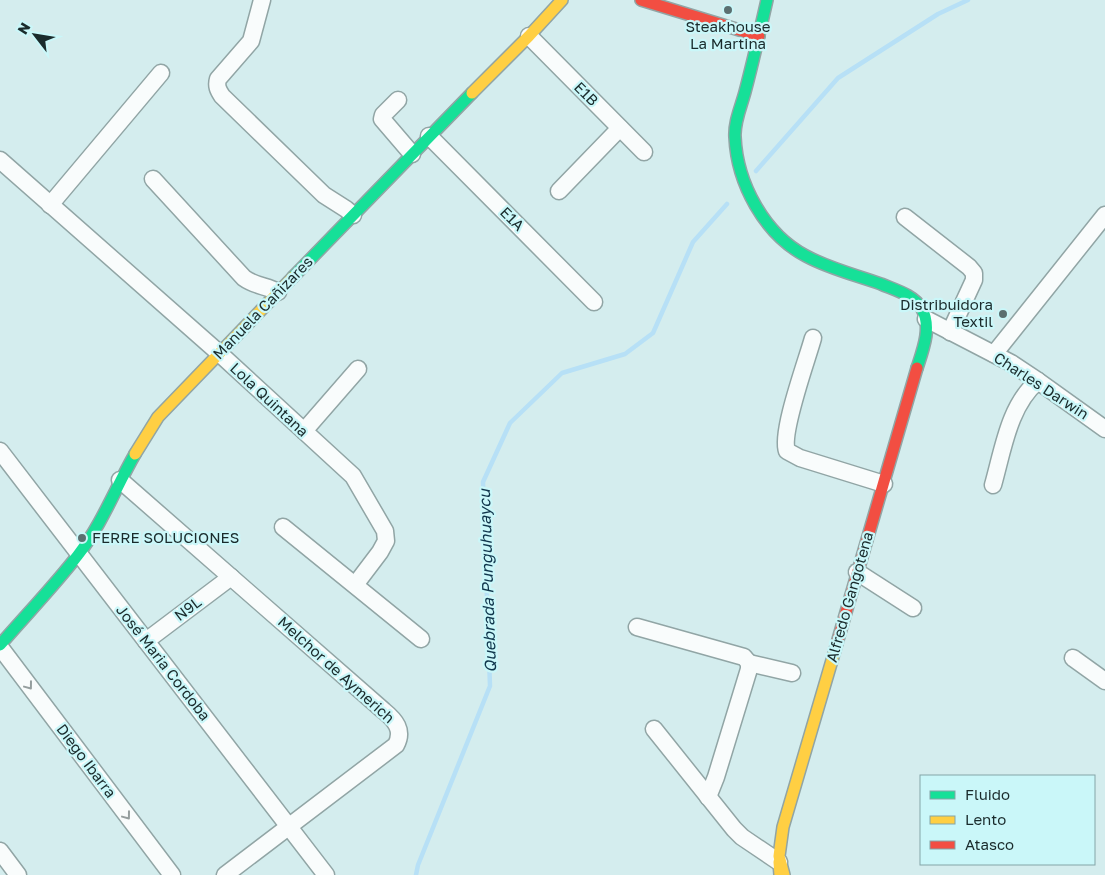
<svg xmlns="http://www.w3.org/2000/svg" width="1105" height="875" viewBox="0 0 1105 875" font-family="'Golos Text',sans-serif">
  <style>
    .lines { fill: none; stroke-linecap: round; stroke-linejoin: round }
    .stream { stroke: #b7e0f6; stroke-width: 4.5 }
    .street-casing { stroke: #91a5a5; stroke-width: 19 }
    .fast-casing { stroke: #91a5a5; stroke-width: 14 }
    .slow-casing { stroke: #91a5a5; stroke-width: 14 }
    .jam-casing { stroke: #91a5a5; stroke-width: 14 }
    .street { stroke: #f9fcfc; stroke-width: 16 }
    .fast { stroke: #16e098; stroke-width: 11 }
    .slow { stroke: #ffcf43; stroke-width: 11 }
    .jam { stroke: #f24e42; stroke-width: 11 }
    .oneway { stroke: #959e9e }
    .poi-dot { fill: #5b6f70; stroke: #caf7f9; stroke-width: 2 }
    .labels { text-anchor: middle; stroke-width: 4.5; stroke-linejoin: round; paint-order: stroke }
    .poi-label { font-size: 15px; fill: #1a2b2c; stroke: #caf7f9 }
    .street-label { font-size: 15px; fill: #1a2b2c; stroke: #caf7f9 }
    .water-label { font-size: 16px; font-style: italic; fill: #10364c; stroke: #caf7f9 }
  </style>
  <rect width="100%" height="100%" fill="#d4edee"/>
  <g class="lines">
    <g class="stream">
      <polyline points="756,171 838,78 938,14 968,0"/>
      <polyline points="416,875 418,865 490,686 483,482 510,423 562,373 625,354 653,333 693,242 727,204"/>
    </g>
    <defs>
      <g id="street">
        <path d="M262,0L251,41L218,79C216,86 218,90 222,96L324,195L346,209L353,215"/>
        <polyline points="529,36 644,152"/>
        <polyline points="398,100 383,115 382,119 412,154"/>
        <polyline points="429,136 594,302"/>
        <polyline points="0,160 219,353 353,476 385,531 386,541 380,552 355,585"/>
        <path d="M153,179L244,278C255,286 267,286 278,292"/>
        <polyline points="559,191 620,128"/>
        <polyline points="50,205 161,73"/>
        <polyline points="905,217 969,267 974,273 974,280 950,332"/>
        <polyline points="926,319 1011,363 1038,381 1105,429"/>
        <path d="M813,338C807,360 780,433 787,451L800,458L884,484"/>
        <polyline points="994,354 1105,215"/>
        <polyline points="304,431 358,369"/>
        <polyline points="0,451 326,875"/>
        <path d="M120,480L384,711C395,720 404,730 396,745L225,875"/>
        <path d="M993,485C1003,450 1009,405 1038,381"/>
        <polyline points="283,527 421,639"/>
        <polyline points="857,572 913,608"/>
        <polyline points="637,627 744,657 749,663 749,669 716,777 708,797"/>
        <polyline points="146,641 231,577"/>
        <polyline points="0,647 172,875"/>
        <polyline points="1073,658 1105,681"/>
        <polyline points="749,663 792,673"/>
        <polyline points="654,729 734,829 742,837 779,862"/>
        <polyline points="0,851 18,875"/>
      </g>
      <g id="fast">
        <path d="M767,0C760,31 753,62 745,92C741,107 734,122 735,137C737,183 764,234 806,256C830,269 856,275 881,284C895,290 914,295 922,309C932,327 923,350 917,368"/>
        <polyline points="293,277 472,93"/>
        <path d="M0,645C26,615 54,586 78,555C102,524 116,487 135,454"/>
      </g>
      <g id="slow">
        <polyline points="472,93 529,36 562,0"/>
        <polyline points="135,454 158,417 293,277"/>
        <polyline points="779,862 780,875"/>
        <polyline points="784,875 779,856 783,827 835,650"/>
      </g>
      <g id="jam">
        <polyline points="641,0 759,36"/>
        <polyline points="835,650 917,368"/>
      </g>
    </defs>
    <use href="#street" class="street-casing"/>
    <use href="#fast" class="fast-casing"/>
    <use href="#slow" class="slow-casing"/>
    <use href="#jam" class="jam-casing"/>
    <use href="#street" class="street"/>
    <use href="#fast" class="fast"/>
    <use href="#slow" class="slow"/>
    <use href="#jam" class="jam"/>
  </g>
  <defs><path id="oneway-chevron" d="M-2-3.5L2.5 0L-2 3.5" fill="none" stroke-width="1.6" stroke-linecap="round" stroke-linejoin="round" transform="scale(1.25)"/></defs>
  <g class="oneway">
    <use href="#oneway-chevron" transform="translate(29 686) rotate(53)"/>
    <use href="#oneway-chevron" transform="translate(127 816) rotate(53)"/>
  </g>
  <g class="poi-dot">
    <circle cx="728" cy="10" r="5"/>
    <circle cx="1003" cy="314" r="5"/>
    <circle cx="82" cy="538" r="5"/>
  </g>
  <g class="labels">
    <g class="poi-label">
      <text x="728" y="32">Steakhouse<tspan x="728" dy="17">La Martina</tspan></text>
      <text x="993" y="310" text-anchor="end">Distribuidora<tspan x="993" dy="17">Textil</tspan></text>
      <text x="92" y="543" text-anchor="start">FERRE SOLUCIONES</text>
    </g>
    <g class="street-label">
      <text transform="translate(586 94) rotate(45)" y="5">E1B</text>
      <text transform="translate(512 219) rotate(45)" y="5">E1A</text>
      <text transform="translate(263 308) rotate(-46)" y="5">Manuela Cañizares</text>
      <text transform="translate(1041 386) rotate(33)" y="5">Charles Darwin</text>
      <text transform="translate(269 400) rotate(43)" y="5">Lola Quintana</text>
      <text transform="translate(850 597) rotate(-74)" y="5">Alfredo Gangotena</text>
      <text transform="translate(188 609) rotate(-37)" y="5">N9L</text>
      <text transform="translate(163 663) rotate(52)" y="5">José Maria Cordoba</text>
      <text transform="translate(336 670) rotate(42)" y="5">Melchor de Aymerich</text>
      <text transform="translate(86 761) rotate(53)" y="5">Diego Ibarra</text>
    </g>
    <g class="water-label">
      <text transform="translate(487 581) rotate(-92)" y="6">Quebrada Punguhuaycu</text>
    </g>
  </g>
  <rect x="920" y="775" width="175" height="90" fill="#caf7f9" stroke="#84a5a7"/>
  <rect x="930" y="791" width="25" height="8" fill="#16e098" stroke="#84a5a7"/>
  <text x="965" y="800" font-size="15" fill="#1a2b2c">Fluido</text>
  <rect x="930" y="816" width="25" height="8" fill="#ffcf43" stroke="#84a5a7"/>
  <text x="965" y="825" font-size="15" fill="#1a2b2c">Lento</text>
  <rect x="930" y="841" width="25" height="8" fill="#f24e42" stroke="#84a5a7"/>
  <text x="965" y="850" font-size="15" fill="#1a2b2c">Atasco</text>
  <g transform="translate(35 35) rotate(301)" stroke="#caf7f9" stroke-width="4" paint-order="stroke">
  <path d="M0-4L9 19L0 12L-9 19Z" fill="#1a2b2c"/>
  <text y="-8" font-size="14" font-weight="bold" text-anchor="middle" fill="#1a2b2c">N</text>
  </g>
</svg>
